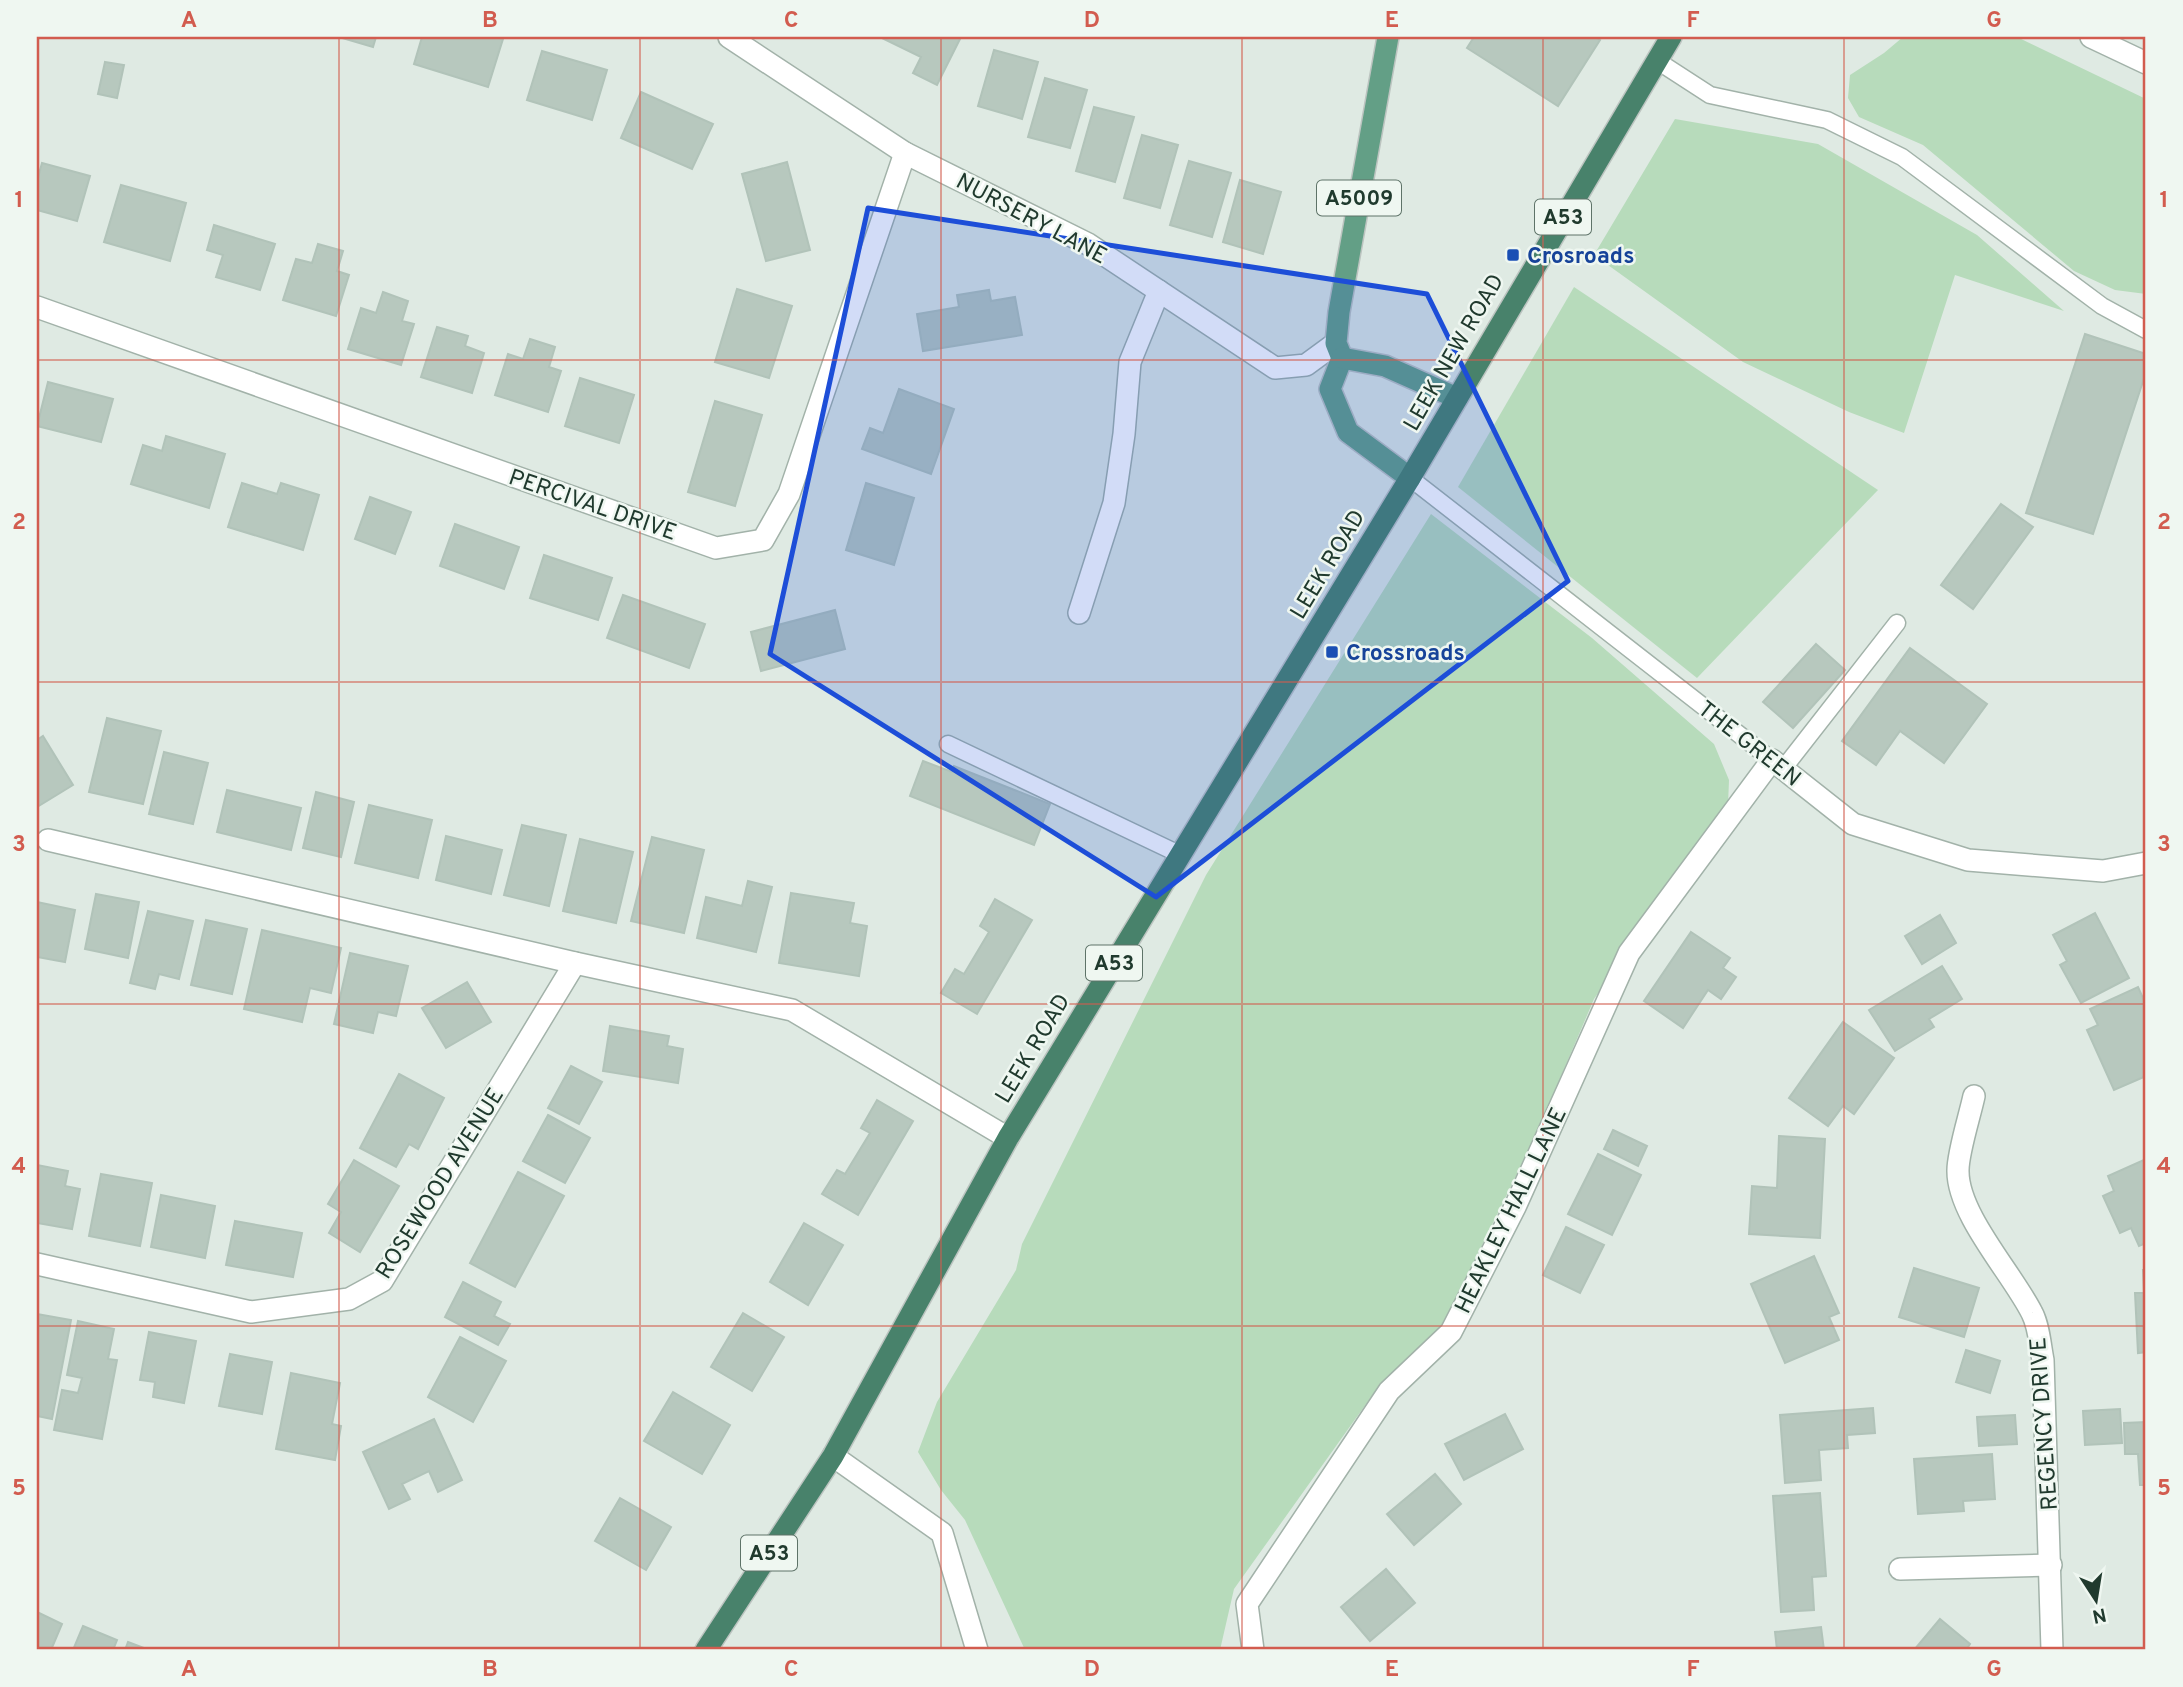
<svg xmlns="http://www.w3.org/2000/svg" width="2183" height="1687" viewBox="0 0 2183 1687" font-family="Overpass,sans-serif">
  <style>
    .green { fill: #b7dbbb }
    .building { fill: #b7c8be; stroke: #b1c3b9; stroke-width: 2 }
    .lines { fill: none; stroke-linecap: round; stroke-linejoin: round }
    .service-casing { stroke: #a2b2a9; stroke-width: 19 }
    .minor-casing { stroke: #a2b2a9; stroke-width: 24 }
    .primary-casing { stroke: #bcc4c0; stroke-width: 24 }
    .trunk-casing { stroke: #bcc4c0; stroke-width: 24 }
    .service { stroke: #fff; stroke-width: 16 }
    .minor { stroke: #fff; stroke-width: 21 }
    .primary { stroke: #639f86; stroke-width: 21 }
    .trunk { stroke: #48826b; stroke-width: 21 }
    .marked { fill: #1d4ed8; fill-opacity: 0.2; stroke: #1d4ed8; stroke-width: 5; stroke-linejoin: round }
    .grid { fill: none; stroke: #d25c4f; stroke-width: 2; stroke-opacity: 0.55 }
    .transit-dot { fill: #1a4fb4; stroke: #eff7f1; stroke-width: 2.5 }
    .labels { text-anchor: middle; stroke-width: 5; stroke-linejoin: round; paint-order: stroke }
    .shield { fill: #eff7f1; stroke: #5e7368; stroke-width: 2 }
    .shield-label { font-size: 21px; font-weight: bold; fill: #203a2e }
    .street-label { font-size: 23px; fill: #203a2e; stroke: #eff7f1 }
    .transit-label { font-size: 23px; font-weight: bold; fill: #164399; stroke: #eff7f1; text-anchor: start }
    .neatline { fill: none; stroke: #d25c4f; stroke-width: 2.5 }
    .grid-label { font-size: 23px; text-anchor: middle; font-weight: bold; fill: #d25c4f }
  </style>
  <rect width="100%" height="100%" fill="#dfeae3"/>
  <g class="green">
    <polygon points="1903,37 2017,37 2146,99 2146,294 2115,290 2074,271 1923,145 1859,117 1848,98 1850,75 1884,53"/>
    <polygon points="1675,119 1818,144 1977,235 2064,311 1955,275 1904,433 1849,412 1743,362 1594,255"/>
    <polygon points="1574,287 1878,490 1697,678 1458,487"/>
    <polygon points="1431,514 1592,638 1714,744 1729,780 1728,805 1594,999 1535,1137 1443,1325 1376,1390 1234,1589 1220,1650 1025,1650 965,1520 941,1490 918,1452 937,1402 1016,1270 1022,1244 1206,875"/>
  </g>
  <g class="building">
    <polygon points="339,37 376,37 373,47"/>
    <polygon points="422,37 496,37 503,39 488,87 414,64"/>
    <polygon points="880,37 961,37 937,85 913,73 921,57"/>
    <polygon points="1474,37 1595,37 1600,40 1558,106 1467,48"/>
    <polygon points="994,50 1038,62 1022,119 978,106"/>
    <polygon points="542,51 607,70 592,120 527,100"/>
    <polygon points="105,62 124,65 117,98 98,94"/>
    <polygon points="1045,78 1087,90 1070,148 1028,137"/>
    <polygon points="641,92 713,124 692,169 621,138"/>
    <polygon points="1094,107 1134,117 1115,182 1076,171"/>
    <polygon points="1142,135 1178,145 1160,208 1124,198"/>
    <polygon points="1189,161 1231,173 1212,237 1170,225"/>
    <polygon points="787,162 810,250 766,261 742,174"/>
    <polygon points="42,163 90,176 77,221 37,210 37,181"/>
    <polygon points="1240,180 1281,192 1263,254 1223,242"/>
    <polygon points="121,185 186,203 170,261 104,242"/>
    <polygon points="214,225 275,244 260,290 216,277 223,255 207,250"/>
    <polygon points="318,244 343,251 337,271 349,275 336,316 283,300 296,259 312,263"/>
    <polygon points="737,289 792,306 769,378 715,362"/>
    <polygon points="989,290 991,301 1015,297 1022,335 923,351 917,314 959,307 957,295"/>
    <polygon points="383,292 408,301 402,321 414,324 401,365 348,349 361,308 376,313"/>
    <polygon points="437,327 468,336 465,346 484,353 472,393 421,377"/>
    <polygon points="2085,334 2146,354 2146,372 2093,534 2026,513"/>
    <polygon points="530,339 555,347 549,367 561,371 548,412 495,395 508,354 523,359"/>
    <polygon points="580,378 634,395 619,443 565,426"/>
    <polygon points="48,382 113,399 101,442 37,426"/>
    <polygon points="899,389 954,409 931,474 862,449 870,428 883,433"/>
    <polygon points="715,401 762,415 735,506 688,492"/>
    <polygon points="166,436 225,454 209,508 131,484 143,445 162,451"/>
    <polygon points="242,483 277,494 281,483 319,495 303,550 228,527"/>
    <polygon points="866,483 914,498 894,565 846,550"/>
    <polygon points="370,497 411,512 395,554 355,539"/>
    <polygon points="2001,504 2033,527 1973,609 1941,585"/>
    <polygon points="455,524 519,547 504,589 440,566"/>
    <polygon points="544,555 612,578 598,620 530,598"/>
    <polygon points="623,595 705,624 689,668 607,638"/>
    <polygon points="835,610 845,649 761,671 751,632"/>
    <polygon points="1816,644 1845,670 1793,728 1763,702"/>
    <polygon points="1910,648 1987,704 1944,763 1900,731 1876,765 1842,741"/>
    <polygon points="107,718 161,731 143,804 89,792"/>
    <polygon points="43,736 73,785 37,807 37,740"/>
    <polygon points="164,752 208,763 193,824 149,814"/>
    <polygon points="923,761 952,772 954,766 1050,804 1034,845 910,796"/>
    <polygon points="227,790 301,808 291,850 217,832"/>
    <polygon points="316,792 354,802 341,857 303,848"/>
    <polygon points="369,805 432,820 418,878 355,863"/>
    <polygon points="522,825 566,835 549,906 504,895"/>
    <polygon points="446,836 502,850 491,894 436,880"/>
    <polygon points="652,837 704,850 684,933 631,921"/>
    <polygon points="580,839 633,852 616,923 563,911"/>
    <polygon points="748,881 772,887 756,952 697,938 706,897 742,906"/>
    <polygon points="791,893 854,903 850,923 867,926 859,976 779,963"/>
    <polygon points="96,894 139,902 128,958 85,949"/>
    <polygon points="995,899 1032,920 977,1014 941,993 955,969 964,974 989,932 980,926"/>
    <polygon points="37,902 75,910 65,962 37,957"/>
    <polygon points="148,911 193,921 179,979 159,974 155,989 130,983"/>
    <polygon points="2095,913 2129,978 2081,1003 2060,965 2067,961 2053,935"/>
    <polygon points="1940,915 1956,943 1922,964 1905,936"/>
    <polygon points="206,920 247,929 232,994 191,985"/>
    <polygon points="262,930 341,948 331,993 310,988 302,1022 244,1009"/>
    <polygon points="1691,932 1730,958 1723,968 1736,977 1721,999 1708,990 1683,1028 1644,1001"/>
    <polygon points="350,953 408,966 396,1016 378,1012 373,1033 334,1024"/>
    <polygon points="1942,966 1962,999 1929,1019 1934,1027 1895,1051 1869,1010"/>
    <polygon points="467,982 491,1022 446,1048 422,1008"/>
    <polygon points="2138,987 2146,1005 2146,1076 2114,1090 2087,1030 2098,1025 2090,1009"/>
    <polygon points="1843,1022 1894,1058 1854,1114 1843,1106 1828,1126 1789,1098"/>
    <polygon points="610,1026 669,1036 667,1046 683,1049 678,1083 603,1071"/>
    <polygon points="571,1066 602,1082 579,1124 548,1108"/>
    <polygon points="399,1074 444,1098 418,1149 409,1144 396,1167 360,1148"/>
    <polygon points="877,1100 913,1121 858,1215 822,1194 837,1170 845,1174 870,1133 861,1128"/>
    <polygon points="548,1115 590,1138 565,1183 523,1161"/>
    <polygon points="1613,1130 1647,1146 1638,1166 1604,1149"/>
    <polygon points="1779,1136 1825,1139 1820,1238 1749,1234 1752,1186 1777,1188"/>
    <polygon points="1598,1154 1641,1175 1612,1235 1568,1214"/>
    <polygon points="2146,1159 2146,1243 2139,1246 2131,1228 2120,1233 2103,1196 2114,1191 2108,1176"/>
    <polygon points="354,1160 399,1186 360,1252 329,1233 341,1212 328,1204"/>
    <polygon points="37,1165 68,1171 65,1186 80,1189 72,1229 37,1223"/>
    <polygon points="518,1172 564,1196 515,1287 470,1263"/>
    <polygon points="101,1174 152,1183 140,1246 89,1236"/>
    <polygon points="161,1195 215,1206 205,1258 151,1247"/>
    <polygon points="235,1221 302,1233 293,1277 226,1265"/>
    <polygon points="804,1223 843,1245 808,1305 770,1282"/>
    <polygon points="1566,1227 1604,1245 1580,1293 1543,1275"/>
    <polygon points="1814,1256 1839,1313 1829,1317 1839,1340 1785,1363 1751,1284"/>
    <polygon points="1914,1268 1979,1288 1964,1337 1899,1317"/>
    <polygon points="2143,1270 2146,1270 2146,1352 2138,1353 2135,1293 2144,1293"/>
    <polygon points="463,1282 501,1302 494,1316 510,1324 498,1345 445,1317"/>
    <polygon points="743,1313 784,1337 752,1391 711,1367"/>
    <polygon points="37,1314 71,1320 52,1419 37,1416"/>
    <polygon points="78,1321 114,1329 108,1359 117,1360 102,1439 54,1430 62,1390 78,1393 82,1378 67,1375"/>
    <polygon points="149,1332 196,1341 184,1403 153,1397 155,1382 140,1380"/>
    <polygon points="460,1337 506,1361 473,1422 428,1397"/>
    <polygon points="1966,1350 2000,1361 1990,1393 1956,1382"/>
    <polygon points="230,1354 272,1362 262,1414 219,1406"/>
    <polygon points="291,1373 340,1383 332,1424 341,1426 335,1460 276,1449"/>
    <polygon points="673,1392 730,1425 702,1474 644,1441"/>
    <polygon points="1873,1408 1875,1433 1847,1435 1848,1448 1819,1450 1821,1480 1785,1483 1780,1415"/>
    <polygon points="2120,1409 2122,1443 2085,1445 2083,1411"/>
    <polygon points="1505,1414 1523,1449 1464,1480 1445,1444"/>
    <polygon points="2015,1415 2017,1444 1979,1446 1977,1417"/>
    <polygon points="434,1419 462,1480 438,1492 429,1471 402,1484 410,1499 389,1509 363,1452"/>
    <polygon points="2146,1422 2146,1485 2140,1485 2138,1454 2125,1454 2124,1423"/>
    <polygon points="1992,1454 1995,1499 1963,1501 1964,1511 1918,1514 1914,1459"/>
    <polygon points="1435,1474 1461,1504 1414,1545 1387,1514"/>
    <polygon points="1820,1493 1826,1576 1812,1577 1814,1610 1781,1612 1773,1496"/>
    <polygon points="620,1498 671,1527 646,1570 595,1541"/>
    <polygon points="1386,1569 1415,1603 1370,1641 1341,1607"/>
    <polygon points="37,1612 62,1624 51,1650 37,1650"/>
    <polygon points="1940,1619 1970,1644 1966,1650 1914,1650"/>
    <polygon points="83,1626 117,1640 113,1650 73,1650"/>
    <polygon points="1821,1627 1824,1650 1777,1650 1775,1632"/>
    <polygon points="128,1642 149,1650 125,1650"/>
  </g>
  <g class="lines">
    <defs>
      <g id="service">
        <polyline points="1656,60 1710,95 1827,120 1902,157 2102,306 2146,330"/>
        <polyline points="1410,478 1772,760"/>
        <polyline points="948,744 1181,855"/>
        <polyline points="1783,769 1897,623"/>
      </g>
      <g id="minor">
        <polyline points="729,37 905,153 1088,244 1275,368 1306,365 1336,343"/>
        <polyline points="2091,37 2146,63"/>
        <polyline points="37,307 716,548 763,540 789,494 905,153"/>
        <polyline points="1079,613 1114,503 1124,434 1130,362 1159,291"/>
        <polyline points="48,840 575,963 792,1010 1008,1138"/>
        <path d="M1974,1096C1970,1115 1958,1152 1958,1170C1957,1214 2012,1273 2032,1313C2039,1326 2040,1345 2043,1360L2052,1650"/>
        <polyline points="37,1264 251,1312 349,1299 382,1281 575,963"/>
        <polyline points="833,1456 942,1533 977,1650"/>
        <polyline points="1900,1569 2051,1565"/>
        <polyline points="1253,1650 1247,1604 1389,1391 1451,1332 1515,1207 1629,953 1772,760 1853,824 1968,860 2103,871 2146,863"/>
      </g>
      <g id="primary">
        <polyline points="1388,37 1339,312 1336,343 1342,358 1330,389 1348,432 1410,478"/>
        <polyline points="1342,358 1385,366 1457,398"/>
      </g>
      <polyline id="trunk" points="706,1650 833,1456 1008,1138 1410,478 1671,37"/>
    </defs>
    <use href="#service" class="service-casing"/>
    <use href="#minor" class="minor-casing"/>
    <use href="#primary" class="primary-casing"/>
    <use href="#trunk" class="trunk-casing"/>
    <use href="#service" class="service"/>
    <use href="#minor" class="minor"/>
    <use href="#primary" class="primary"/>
    <use href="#trunk" class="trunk"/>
  </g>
  <path class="marked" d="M868,208L1427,294L1568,581L1156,897L770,654Z"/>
  <path class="grid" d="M339,37V1650M640,37V1650M941,37V1650M1242,37V1650M1543,37V1650M1844,37V1650M37,360H2146M37,682H2146M37,1004H2146M37,1326H2146"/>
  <g class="transit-dot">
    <rect x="1506" y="248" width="14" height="14" rx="3.5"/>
    <rect x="1325" y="645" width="14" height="14" rx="3.5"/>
  </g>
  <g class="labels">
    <g class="shield">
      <rect x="1317" y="180.5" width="84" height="35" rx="5"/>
      <rect x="1535" y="199.5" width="56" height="35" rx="5"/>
      <rect x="1086" y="945.5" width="56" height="35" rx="5"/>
      <rect x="741" y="1535.5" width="56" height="35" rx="5"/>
    </g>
    <g class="shield-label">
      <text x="1359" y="205">A5009</text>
      <text x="1563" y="224">A53</text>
      <text x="1114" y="970">A53</text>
      <text x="769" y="1560">A53</text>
    </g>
    <g class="street-label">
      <text transform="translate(1032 218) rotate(28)" y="8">NURSERY LANE</text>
      <text transform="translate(1453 352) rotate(-60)" y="8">LEEK NEW ROAD</text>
      <text transform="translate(593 504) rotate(19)" y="8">PERCIVAL DRIVE</text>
      <text transform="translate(1327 564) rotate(-59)" y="8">LEEK ROAD</text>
      <text transform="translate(1750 743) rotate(38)" y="8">THE GREEN</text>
      <text transform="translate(1032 1048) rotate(-59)" y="8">LEEK ROAD</text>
      <text transform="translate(439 1183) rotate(-58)" y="8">ROSEWOOD AVENUE</text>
      <text transform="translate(1510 1210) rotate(-64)" y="8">HEAKLEY HALL LANE</text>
      <text transform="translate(2043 1424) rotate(-94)" y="8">REGENCY DRIVE</text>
    </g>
    <g class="transit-label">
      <text x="1527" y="263">Crosroads</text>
      <text x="1346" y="660">Crossroads</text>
    </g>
  </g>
  <rect width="2183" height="1687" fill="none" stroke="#eff7f1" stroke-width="77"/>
  <g transform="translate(2096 1600) rotate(168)" stroke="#eff7f1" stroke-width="5" paint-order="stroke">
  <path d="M0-5L12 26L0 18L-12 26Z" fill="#203a2e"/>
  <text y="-10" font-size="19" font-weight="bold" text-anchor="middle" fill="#203a2e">N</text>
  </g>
  <rect x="38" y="38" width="2106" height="1610" class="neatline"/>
  <g class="grid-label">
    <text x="189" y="27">A</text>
    <text x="490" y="27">B</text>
    <text x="791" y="27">C</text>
    <text x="1092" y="27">D</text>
    <text x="1392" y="27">E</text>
    <text x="1693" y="27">F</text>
    <text x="1994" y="27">G</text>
    <text x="19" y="207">1</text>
    <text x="2164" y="207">1</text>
    <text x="19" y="529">2</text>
    <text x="2164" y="529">2</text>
    <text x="19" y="851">3</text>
    <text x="2164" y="851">3</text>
    <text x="19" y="1173">4</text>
    <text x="2164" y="1173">4</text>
    <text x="19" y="1495">5</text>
    <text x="2164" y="1495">5</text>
    <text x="189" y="1676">A</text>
    <text x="490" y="1676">B</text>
    <text x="791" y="1676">C</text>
    <text x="1092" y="1676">D</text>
    <text x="1392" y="1676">E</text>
    <text x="1693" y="1676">F</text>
    <text x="1994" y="1676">G</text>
  </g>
</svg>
